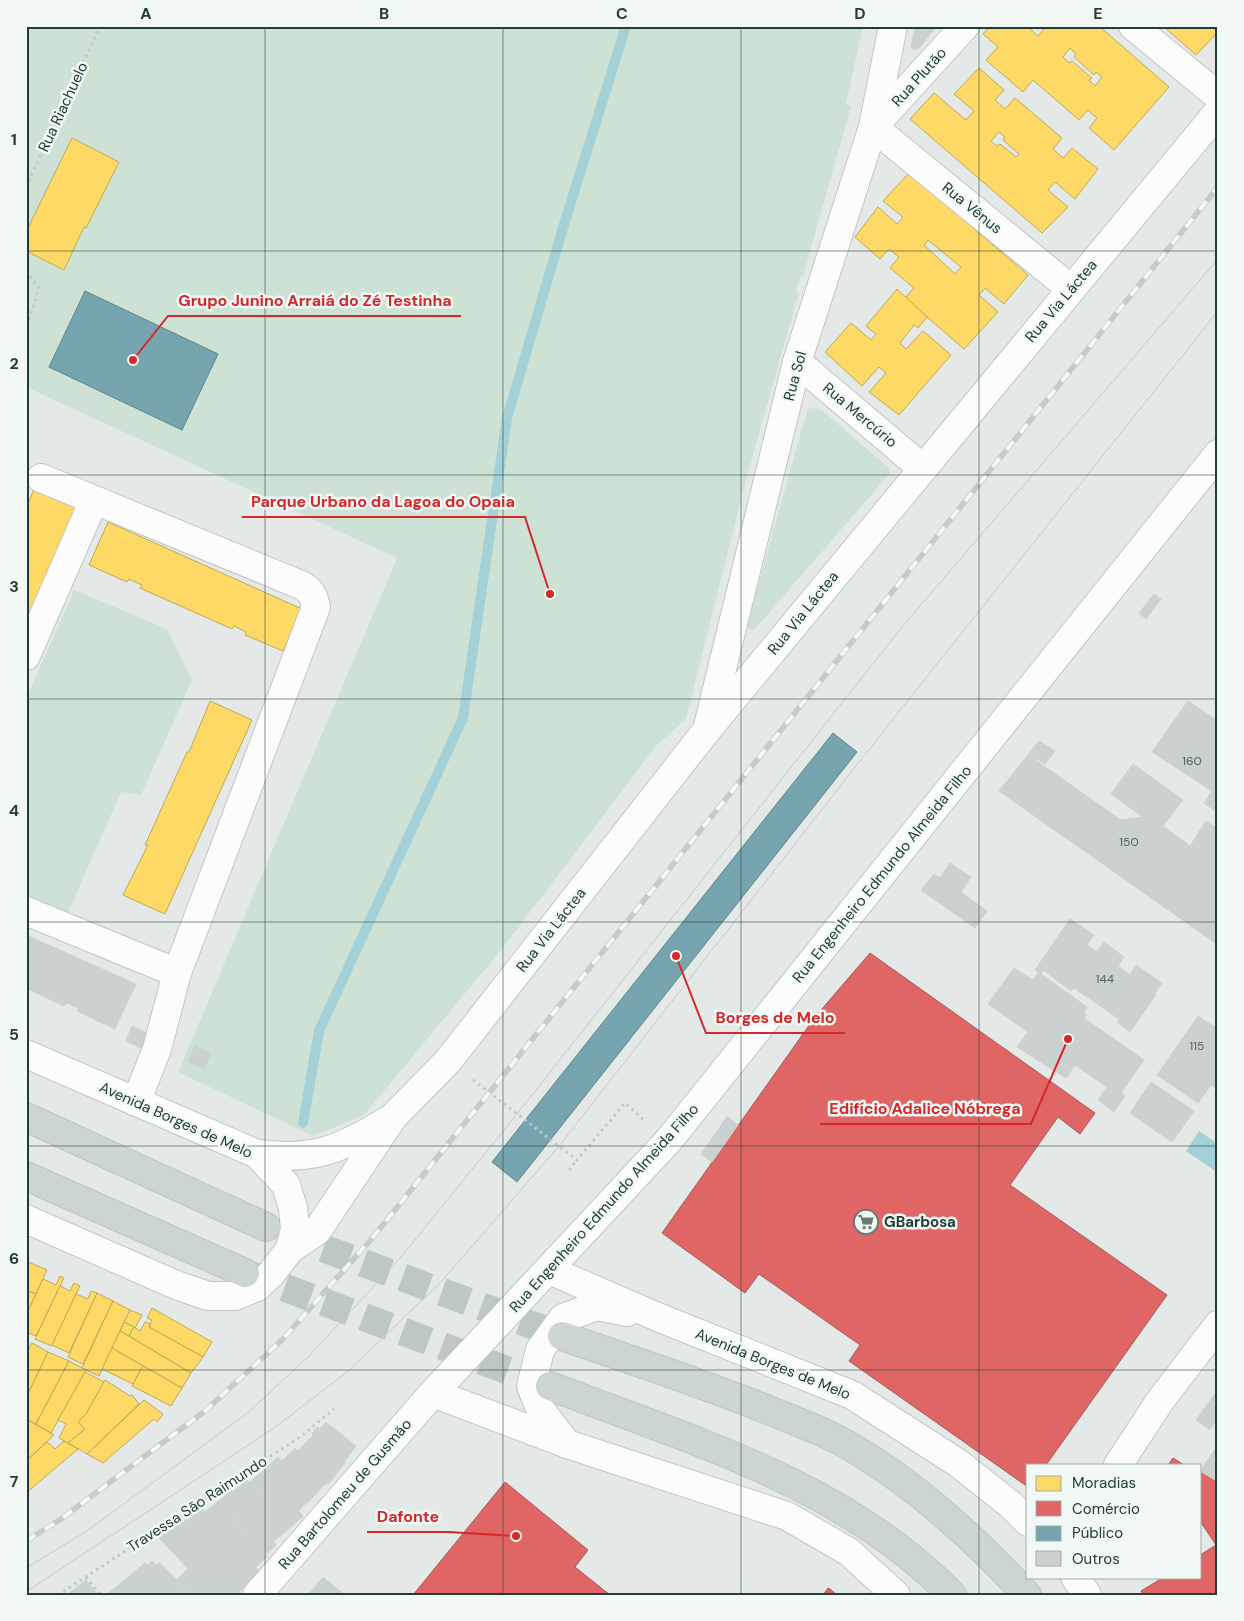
<svg xmlns="http://www.w3.org/2000/svg" width="1244" height="1621" viewBox="0 0 1244 1621" font-family="'DM Sans',sans-serif">
  <style>
    .green { fill: #cde2d4 }
    .water { fill: #a4d0d8 }
    .homes { fill: #ffd966; stroke: #bdaa58; fill-rule: evenodd }
    .shops { fill: #e06666; stroke: #a75a58 }
    .public { fill: #76a5af; stroke: #5d868b }
    .lines { fill: none; stroke-linecap: round; stroke-linejoin: round }
    .stream { stroke: #a4d0d8; stroke-width: 10 }
    .building { fill: #cbd1ce; stroke: #cdd2d0 }
    .primary-tunnel { stroke: #bdc7c4; stroke-width: 28; stroke-dasharray: 28 14; stroke-linecap: butt }
    .street-casing { stroke: #c1c6c4; stroke-width: 30 }
    .secondary-casing { stroke: #c0c7c4; stroke-width: 30 }
    .primary-casing { stroke: #bdc5c3; stroke-width: 30 }
    .path { stroke: #c1c9c6; stroke-width: 3; stroke-dasharray: 2.5 4; stroke-linecap: butt }
    .street { stroke: #fbfcfb; stroke-width: 28 }
    .secondary { stroke: #fbfcfb; stroke-width: 28 }
    .primary { stroke: #cdd5d3; stroke-width: 28 }
    .tram { stroke: #c7cac9; stroke-width: 1 }
    .rail-casing { stroke: #c7cac9; stroke-width: 5.5 }
    .rail { stroke: #f2f8f5; stroke-width: 4; stroke-dasharray: 11; stroke-linecap: butt }
    .grid { fill: none; stroke: #223d36; stroke-width: 1; stroke-opacity: 0.55 }
    .labels { text-anchor: middle; stroke-width: 5; stroke-linejoin: round; paint-order: stroke }
    .number-label { font-size: 12px; fill: #4d635d }
    .street-label { font-size: 15px; fill: #223d36; stroke: #f2f8f5 }
    .poi-label { font-size: 15px; font-weight: bold; fill: #223d36; stroke: #f2f8f5; text-anchor: start }
    .leader { fill: none; stroke: #d62828; stroke-width: 2 }
    .callout-dot { fill: #d62828; stroke: #f2f8f5; stroke-width: 2 }
    .callout-label { font-size: 16px; text-anchor: middle; font-weight: bold; fill: #d62828; stroke: #f2f8f5; stroke-width: 5; stroke-linejoin: round; paint-order: stroke }
    .neatline { fill: none; stroke: #223d36; stroke-width: 2 }
    .grid-label { font-size: 16px; text-anchor: middle; font-weight: bold; fill: #223d36 }
  </style>
  <rect width="100%" height="100%" fill="#e4e9e7"/>
  <g class="green">
    <polygon points="27,26 863,26 846,104 851,106 803,276 800,276 796,291 799,292 747,476 686,719 657,745 502,949 364,1115 313,1136 178,1072 397,558 26,387"/>
    <polygon points="810,408 820,409 889,468 890,473 755,629 750,630 747,624 807,411"/>
    <polygon points="74,590 167,629 192,680 141,795 121,792 67,915 26,898 26,699"/>
  </g>
  <polygon class="water" points="1199,1131 1218,1144 1218,1173 1186,1151"/>
  <g class="homes">
    <path d="M990,26H1027L1038,36L1045,28L1043,26H1099L1169,87L1114,150L1089,128L1097,118L1088,110L1079,120L1033,80L1023,92L986,60L998,47L983,34ZM1070,48L1076,54L1074,57L1094,75L1096,72L1102,77L1095,86L1089,80L1092,78L1072,61L1069,63L1063,57Z"/>
    <polygon points="1163,26 1218,26 1218,32 1196,55"/>
    <path d="M979,68L1004,90L995,100L1005,109L1015,98L1062,138L1053,149L1063,158L1072,148L1098,169L1075,199L1055,182L1048,190L1068,207L1042,233L910,119L934,93L966,120L974,111L954,94ZM999,132L1005,137L1003,140L1019,154L1016,157L1000,144L997,146L991,141Z"/>
    <polygon points="72,138 119,162 86,228 84,227 64,270 26,251 26,232"/>
    <path d="M909,173L1028,275L1004,304L985,288L979,295L998,312L964,349L905,298L914,288L890,268L899,257L889,249L880,259L855,237L878,207L897,224L903,217L883,201ZM928,240L961,267L955,274L924,245Z"/>
    <polygon points="897,289 927,317 918,328 914,325 900,343 906,349 923,331 951,355 899,415 869,392 886,373 879,367 862,386 825,352 851,323 871,340 876,334 866,326"/>
    <polygon points="34,489 77,508 26,621 26,509"/>
    <polygon points="108,522 302,609 283,651 245,635 246,632 234,626 232,629 140,588 142,585 129,579 127,582 89,565"/>
    <polygon points="210,701 252,720 165,914 123,895 148,845 145,845 187,752 189,752"/>
    <polygon points="26,1261 47,1270 36,1294 26,1290"/>
    <polygon points="60,1276 64,1278 36,1336 26,1332 26,1315 43,1279 56,1285"/>
    <polygon points="74,1283 80,1286 52,1346 35,1339 60,1286 70,1291"/>
    <polygon points="26,1290 36,1294 26,1315"/>
    <polygon points="91,1291 97,1293 69,1353 52,1345 76,1294 88,1299"/>
    <polygon points="97,1293 113,1301 83,1364 68,1357"/>
    <polygon points="113,1301 130,1310 99,1376 82,1368"/>
    <polygon points="152,1308 212,1342 203,1357 149,1327 152,1320 147,1318"/>
    <polygon points="130,1310 142,1315 135,1328 124,1322"/>
    <polygon points="124,1322 134,1327 129,1336 120,1331"/>
    <polygon points="145,1322 150,1324 149,1327 203,1357 191,1373 129,1336 134,1327 140,1331"/>
    <polygon points="120,1331 191,1373 182,1388 112,1348"/>
    <polygon points="32,1343 48,1352 26,1398 26,1354"/>
    <polygon points="112,1348 143,1366 133,1384 102,1369"/>
    <polygon points="48,1352 69,1361 36,1424 26,1419 28,1413 26,1398"/>
    <polygon points="69,1361 86,1370 51,1433 36,1424"/>
    <polygon points="143,1366 182,1388 171,1406 132,1386"/>
    <polygon points="85,1372 104,1382 86,1414 78,1422 85,1429 68,1443 59,1438 66,1424 58,1420"/>
    <polygon points="105,1380 130,1396 132,1395 139,1404 87,1454 68,1443 85,1429 78,1422 86,1414"/>
    <polygon points="144,1400 163,1414 157,1422 154,1419 103,1463 87,1454"/>
    <polygon points="28,1420 54,1435 26,1461 26,1422"/>
    <polygon points="64,1441 78,1449 26,1493 26,1461 47,1442 55,1449"/>
  </g>
  <g class="shops">
    <polygon points="870,953 1095,1113 1080,1134 1058,1117 1010,1185 1167,1295 1046,1465 1028,1465 1028,1487 849,1361 860,1345 759,1274 745,1293 662,1233 815,1017"/>
    <polygon points="1173,1458 1184,1465 1168,1465"/>
    <polygon points="1200,1471 1218,1482 1218,1595 1143,1595 1141,1591 1164,1577 1200,1577 1200,1555 1216,1545 1200,1521"/>
    <polygon points="505,1482 588,1550 575,1567 610,1595 413,1595"/>
    <polygon points="828,1588 830,1589 837,1595 823,1595"/>
  </g>
  <g class="public">
    <polygon points="85,291 218,354 182,430 49,367"/>
    <polygon points="833,733 857,752 517,1182 492,1162"/>
  </g>
  <g class="lines">
    <polyline class="stream" points="303,1123 319,1031 463,718 507,418 562,231 626,26"/>
  </g>
  <g class="building">
    <polygon points="915,26 937,26 919,48 914,50 911,47"/>
    <polygon points="1154,594 1161,599 1146,619 1139,613"/>
    <polygon points="1188,701 1218,721 1218,813 1204,803 1212,791 1152,752"/>
    <polygon points="1039,741 1055,751 1045,764 1035,758 1034,759 1121,820 1143,817 1111,794 1133,764 1183,800 1163,826 1190,846 1206,821 1218,829 1218,945 999,791"/>
    <polygon points="950,863 971,877 961,892 987,911 975,928 921,890 934,874 940,878"/>
    <polygon points="1070,919 1094,935 1087,945 1097,952 1104,942 1124,957 1118,966 1130,975 1136,965 1162,983 1154,994 1156,995 1130,1032 1117,1022 1119,1019 1074,988 1071,991 1043,970 1041,974 1035,970"/>
    <polygon points="26,935 136,984 115,1029 77,1011 78,1008 66,1003 64,1006 26,988"/>
    <polygon points="1014,968 1033,980 1038,973 1041,974 1087,1007 1084,1013 1086,1015 1084,1018 1144,1060 1121,1093 1125,1096 1114,1112 1098,1100 1107,1087 1075,1065 1066,1078 1017,1047 1028,1032 988,1004"/>
    <polygon points="1198,1016 1218,1029 1218,1090 1211,1085 1198,1103 1157,1075"/>
    <polygon points="132,1026 156,1037 149,1052 126,1041"/>
    <polygon points="195,1046 211,1053 204,1069 188,1062"/>
    <polygon points="1151,1082 1194,1111 1172,1142 1130,1113"/>
    <polygon points="727,1116 738,1125 729,1138 718,1130"/>
    <polygon points="718,1130 729,1138 712,1162 701,1154"/>
    <polygon points="1214,1395 1218,1398 1218,1418 1210,1430 1196,1420"/>
    <polygon points="326,1422 351,1442 339,1458 312,1434 317,1427 320,1429"/>
    <polygon points="313,1435 345,1463 328,1484 298,1451"/>
    <polygon points="351,1442 356,1446 344,1462 339,1458"/>
    <polygon points="1218,1445 1218,1482 1200,1471"/>
    <polygon points="295,1448 323,1478 310,1492 281,1462"/>
    <polygon points="278,1457 310,1492 294,1506 263,1471"/>
    <polygon points="263,1471 303,1516 291,1527 250,1482"/>
    <polygon points="323,1478 327,1482 314,1496 310,1492"/>
    <polygon points="247,1480 291,1527 273,1542 233,1492"/>
    <polygon points="231,1490 243,1504 231,1515 219,1501"/>
    <polygon points="310,1492 314,1496 298,1511 294,1506"/>
    <polygon points="219,1501 235,1521 223,1531 205,1512"/>
    <polygon points="243,1504 272,1540 261,1550 231,1515"/>
    <polygon points="202,1508 228,1537 214,1550 188,1520"/>
    <polygon points="186,1519 214,1550 202,1560 174,1529"/>
    <polygon points="235,1521 267,1557 255,1568 223,1531"/>
    <polygon points="169,1524 189,1546 178,1558 157,1536"/>
    <polygon points="228,1537 259,1571 247,1584 214,1550"/>
    <polygon points="272,1540 276,1545 266,1555 261,1550"/>
    <polygon points="189,1546 202,1560 190,1571 178,1558"/>
    <polygon points="214,1550 247,1584 237,1595 232,1595 202,1560"/>
    <polygon points="202,1560 232,1595 212,1595 190,1571"/>
    <polygon points="152,1561 157,1566 152,1569 159,1576 138,1595 110,1595 110,1592 145,1563 148,1565"/>
    <polygon points="159,1563 166,1569 159,1576 152,1569"/>
    <polygon points="166,1569 169,1572 164,1577 173,1585 163,1595 138,1595"/>
    <polygon points="188,1569 190,1571 212,1595 194,1595 177,1580"/>
    <polygon points="169,1572 178,1581 173,1585 164,1577"/>
    <polygon points="323,1577 324,1578 345,1595 308,1595"/>
    <polygon points="86,1580 98,1595 67,1595"/>
    <polygon points="178,1581 185,1589 187,1588 194,1595 163,1595"/>
  </g>
  <g class="lines">
    <g class="primary-tunnel">
      <polyline points="284,1234 562,1336"/>
      <polyline points="245,1273 550,1386"/>
    </g>
    <defs>
      <g id="street">
        <polyline points="965,26 873,127 1071,289"/>
        <polyline points="1133,26 1218,96"/>
        <polyline points="797,362 922,468"/>
        <path d="M41,478L301,585C311,590 314,596 316,607L177,973L157,1049L136,1102"/>
        <polyline points="26,656 94,500"/>
        <polyline points="707,730 797,362 873,127 893,26"/>
        <polyline points="26,911 177,973"/>
        <polyline points="1118,1465 1160,1401 1218,1325"/>
      </g>
      <g id="secondary">
        <polyline points="26,1054 257,1154 286,1185 293,1208 295,1229 290,1249 271,1274 257,1287 235,1296 208,1296 176,1285 26,1219"/>
        <path d="M257,1154C312,1161 340,1150 387,1121"/>
        <polyline points="290,1249 317,1231 393,1117 448,1061 707,730 1218,112"/>
        <polyline points="549,1270 660,1318 852,1395 958,1463 1011,1505 1028,1522"/>
        <polyline points="433,1393 567,1444 787,1516 849,1552 896,1595"/>
        <polyline points="567,1444 540,1409 531,1386 540,1350 563,1318 597,1306 627,1312"/>
        <polyline points="1075,1577 1087,1595"/>
        <polyline points="257,1595 433,1393 669,1140 1218,454"/>
      </g>
      <g id="primary">
        <polyline points="26,1117 266,1227"/>
        <polyline points="26,1176 245,1273"/>
        <path d="M562,1336C628,1359 696,1381 761,1407C795,1421 830,1433 861,1453C923,1491 977,1541 1027,1595"/>
        <path d="M550,1386C690,1440 844,1484 952,1595"/>
      </g>
    </defs>
    <use href="#street" class="street-casing"/>
    <use href="#secondary" class="secondary-casing"/>
    <use href="#primary" class="primary-casing"/>
    <g class="path">
      <polyline points="26,187 100,26"/>
      <polyline points="26,271 39,288 26,330"/>
      <polyline points="473,1080 577,1160 625,1103 644,1120"/>
      <polyline points="569,1170 577,1160"/>
      <polyline points="86,1577 101,1595"/>
      <polyline points="58,1595 300,1437 334,1409"/>
    </g>
    <use href="#street" class="street"/>
    <use href="#secondary" class="secondary"/>
    <use href="#primary" class="primary"/>
    <g class="tram">
      <polyline points="26,1568 87,1531 250,1411 309,1356 401,1257 517,1114 902,627 1218,259"/>
      <polyline points="26,1592 274,1428 347,1372 441,1282 559,1146 863,757 1218,311"/>
    </g>
    <defs>
      <polyline id="rail" points="26,1541 61,1519 205,1411 283,1339 374,1236 1218,187"/>
    </defs>
    <use href="#rail" class="rail-casing"/>
    <use href="#rail" class="rail"/>
  </g>
  <path class="grid" d="M265,26V1595M503,26V1595M741,26V1595M979,26V1595M26,251H1218M26,475H1218M26,699H1218M26,922H1218M26,1146H1218M26,1370H1218"/>
  <defs>
    <symbol id="supermarket-ring" viewBox="-11 -11 22 22"><circle r="9.5" fill="#f2f8f5" stroke="#667974" stroke-width="1.5"/><path d="M-6-5.5h2.5l.6 2H6L4.5 2H-2.5L-4.4-4H-6ZM-1.5 3.2a1.3 1.3 0 1 0 .1 0ZM3 3.2a1.3 1.3 0 1 0 .1 0Z" fill="#667974"/></symbol>
  </defs>
  <g fill-rule="evenodd">
    <use href="#supermarket-ring" x="852" y="1208" width="28" height="28"/>
  </g>
  <g class="labels">
    <g class="number-label">
      <text x="1192" y="765">160</text>
      <text x="1129" y="846">150</text>
      <text x="1105" y="983">144</text>
      <text x="1197" y="1050">115</text>
    </g>
    <g class="street-label">
      <text transform="translate(919 77) rotate(-48)" y="5">Rua Plutão</text>
      <text transform="translate(63 107) rotate(-65)" y="5">Rua Riachuelo</text>
      <text transform="translate(972 208) rotate(39)" y="5">Rua Vênus</text>
      <text transform="translate(1061 301) rotate(-50)" y="5">Rua Via Láctea</text>
      <text transform="translate(795 376) rotate(-75)" y="5">Rua Sol</text>
      <text transform="translate(860 415) rotate(40)" y="5">Rua Mercúrio</text>
      <text transform="translate(803 613) rotate(-51)" y="5">Rua Via Láctea</text>
      <text transform="translate(882 874) rotate(-51)" y="5">Rua Engenheiro Edmundo Almeida Filho</text>
      <text transform="translate(551 930) rotate(-52)" y="5">Rua Via Láctea</text>
      <text transform="translate(176 1120) rotate(24)" y="5">Avenida Borges de Melo</text>
      <text transform="translate(604 1208) rotate(-48)" y="5">Rua Engenheiro Edmundo Almeida Filho</text>
      <text transform="translate(773 1364) rotate(22)" y="5">Avenida Borges de Melo</text>
      <text transform="translate(345 1494) rotate(-49)" y="5">Rua Bartolomeu de Gusmão</text>
      <text transform="translate(197 1504) rotate(-33)" y="5">Travessa São Raimundo</text>
    </g>
    <g class="poi-label">
      <text x="884" y="1227">GBarbosa</text>
    </g>
  </g>
  <path class="leader" d="M133 360L168 316H461M550 594L525 517H242M676 956L706 1033H845M1068 1039L1031 1124H820M516 1536L449 1532H367"/>
  <g class="callout-dot">
    <circle cx="133" cy="360" r="5"/>
    <circle cx="550" cy="594" r="5"/>
    <circle cx="676" cy="956" r="5"/>
    <circle cx="1068" cy="1039" r="5"/>
    <circle cx="516" cy="1536" r="5"/>
  </g>
  <g class="callout-label">
    <text x="315" y="306">Grupo Junino Arraiá do Zé Testinha</text>
    <text x="383" y="507">Parque Urbano da Lagoa do Opaia</text>
    <text x="775" y="1023">Borges de Melo</text>
    <text x="925" y="1114">Edifício Adalice Nóbrega</text>
    <text x="408" y="1522">Dafonte</text>
  </g>
  <rect width="1244" height="1621" fill="none" stroke="#f2f8f5" stroke-width="55"/>
  <rect x="1026" y="1464" width="175" height="115" fill="#f2f8f5" stroke="#9fada9"/>
  <rect x="1036" y="1476" width="25" height="15" fill="#ffd966" stroke="#9fada9"/>
  <text x="1072" y="1488" font-size="15" fill="#223d36">Moradias</text>
  <rect x="1036" y="1501" width="25" height="15" fill="#e06666" stroke="#9fada9"/>
  <text x="1072" y="1514" font-size="15" fill="#223d36">Comércio</text>
  <rect x="1036" y="1526" width="25" height="15" fill="#76a5af" stroke="#9fada9"/>
  <text x="1072" y="1538" font-size="15" fill="#223d36">Público</text>
  <rect x="1036" y="1551" width="25" height="15" fill="#cbd1ce" stroke="#9fada9"/>
  <text x="1072" y="1564" font-size="15" fill="#223d36">Outros</text>
  <rect x="28" y="28" width="1188" height="1566" class="neatline"/>
  <g class="grid-label">
    <text x="146" y="19">A</text>
    <text x="384" y="19">B</text>
    <text x="622" y="19">C</text>
    <text x="860" y="19">D</text>
    <text x="1098" y="19">E</text>
    <text x="14" y="145">1</text>
    <text x="14" y="369">2</text>
    <text x="14" y="592">3</text>
    <text x="14" y="816">4</text>
    <text x="14" y="1040">5</text>
    <text x="14" y="1264">6</text>
    <text x="14" y="1487">7</text>
  </g>
</svg>
